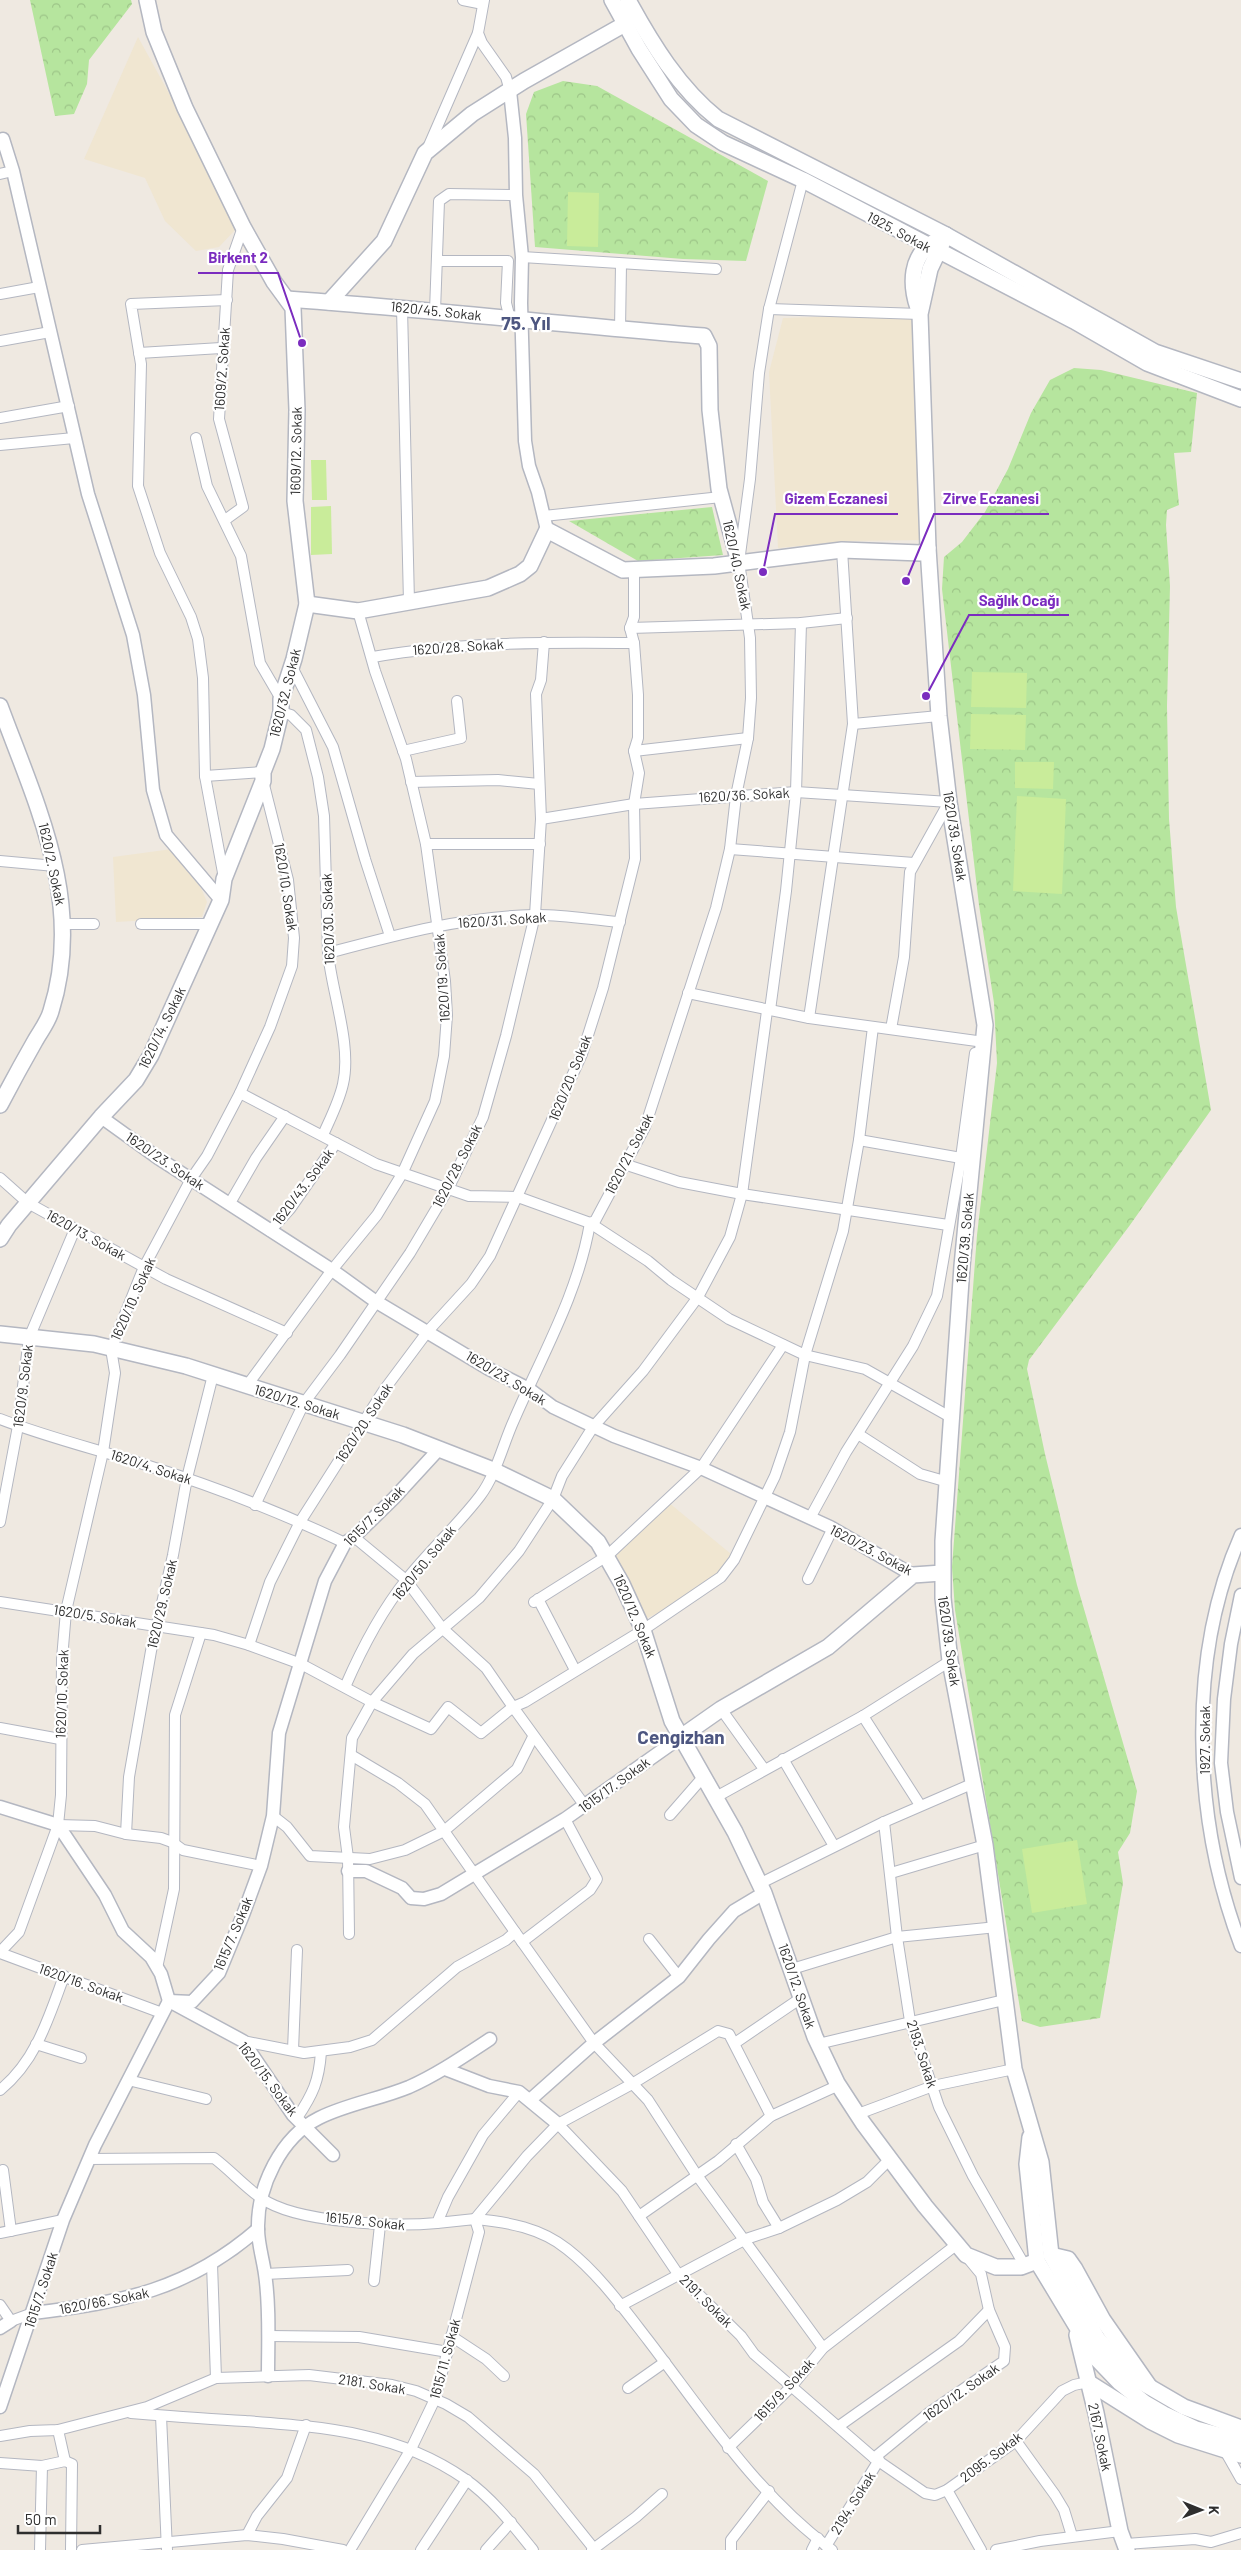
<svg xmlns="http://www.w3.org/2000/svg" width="1241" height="2550" viewBox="0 0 1241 2550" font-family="Barlow,sans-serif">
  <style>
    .education { fill: #f0e6d1 }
    .forest { fill: url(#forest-crowns) }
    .pitch { fill: #c9ec9a }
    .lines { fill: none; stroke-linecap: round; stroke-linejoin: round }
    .minor-casing { stroke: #b4b7c1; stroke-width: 12 }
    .tertiary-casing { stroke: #b4b7c1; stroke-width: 15 }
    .secondary-casing { stroke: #b4b7c1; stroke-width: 18 }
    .minor { stroke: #fff; stroke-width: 10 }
    .tertiary { stroke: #fff; stroke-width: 12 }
    .secondary { stroke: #fff; stroke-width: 15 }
    .labels { text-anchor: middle; stroke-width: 4.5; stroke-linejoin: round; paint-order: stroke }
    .street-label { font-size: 14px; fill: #2e2e2e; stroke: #fff }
    .district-label { font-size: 19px; font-weight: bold; fill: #4d5680; stroke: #fff }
    .leader { fill: none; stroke: #7b2cbf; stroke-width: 2 }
    .callout-dot { fill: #7b2cbf; stroke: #fff; stroke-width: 2 }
    .callout-label { font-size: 15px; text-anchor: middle; font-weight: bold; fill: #7b2cbf; stroke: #fff; stroke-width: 4.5; stroke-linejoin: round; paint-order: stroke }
  </style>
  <defs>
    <pattern id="forest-crowns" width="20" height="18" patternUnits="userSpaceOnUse" patternTransform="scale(1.25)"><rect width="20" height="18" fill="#b6e59e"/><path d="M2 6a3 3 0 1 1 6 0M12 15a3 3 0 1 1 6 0" fill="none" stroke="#9dc588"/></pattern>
  </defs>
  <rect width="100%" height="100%" fill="#efe9e1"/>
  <g class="education">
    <polygon points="138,37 198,146 235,230 219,247 196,251 165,221 145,178 84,159"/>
    <polygon points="914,314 926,540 851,541 778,548 769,372 783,318"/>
    <polygon points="172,849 201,888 207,902 202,917 116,922 113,857"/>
    <polygon points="668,1502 731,1554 719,1574 674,1605 643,1620 611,1557"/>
  </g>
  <g class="forest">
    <polygon points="30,0 131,0 132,4 89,60 87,84 74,114 55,116"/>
    <polygon points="563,81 597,86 768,181 746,261 683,259 535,247 526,114 534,92"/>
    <polygon points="1074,368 1101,370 1197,393 1191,452 1174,453 1179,505 1167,510 1166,525 1170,586 1167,706 1169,819 1176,907 1211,1110 1130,1225 1029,1360 1027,1369 1045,1454 1077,1585 1137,1791 1130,1833 1118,1852 1123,1883 1100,2018 1040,2027 1022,2021 955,1610 952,1567 977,1235 997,1063 994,1003 979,905 942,589 944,557 962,542 985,512 1008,469 1031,413 1050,380"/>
    <polygon points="712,507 723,555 638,561 569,521"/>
  </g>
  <g class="pitch">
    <polygon points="568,192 599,193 598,247 567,246"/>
    <polygon points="311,460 326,460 327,500 312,500"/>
    <polygon points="331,506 332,554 311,555 311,507"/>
    <polygon points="972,672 1027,673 1026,708 971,707"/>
    <polygon points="971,714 1026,715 1025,750 970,749"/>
    <polygon points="1015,762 1054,762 1053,789 1015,788"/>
    <polygon points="1017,796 1066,799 1062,894 1013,891"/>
    <polygon points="1077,1840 1087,1904 1032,1913 1022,1849"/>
  </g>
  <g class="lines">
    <defs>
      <g id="minor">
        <polyline points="463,0 483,4"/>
        <polyline points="484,0 478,33 482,43 506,77 510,91"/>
        <polyline points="427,150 478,33"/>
        <polyline points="0,174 13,171"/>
        <polyline points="522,257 716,269"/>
        <polyline points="437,261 508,261 506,303 510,319"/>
        <polyline points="0,294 39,287"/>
        <polyline points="402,308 409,602"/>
        <polyline points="769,309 920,314"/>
        <polyline points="435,311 439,201 449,194 516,195"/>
        <polyline points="620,330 621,264"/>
        <polyline points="0,341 50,332"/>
        <polyline points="139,353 221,348"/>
        <polyline points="0,418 69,406"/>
        <polyline points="196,438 207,486 241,556 260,663 281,699"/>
        <polyline points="0,445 74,438"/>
        <polyline points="544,516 721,497"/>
        <polyline points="225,520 243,507 219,419 228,270 243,227"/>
        <polyline points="630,628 801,623 847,618"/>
        <path d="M373,657C459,642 546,642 634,643"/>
        <polyline points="292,667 333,747 365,859 390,936"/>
        <path d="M281,712L291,715L306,730L318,777L324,816L328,953C332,993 352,1045 343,1084C339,1102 330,1119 323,1135"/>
        <polyline points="853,724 939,716"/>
        <polyline points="403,751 461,738 457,701"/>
        <polyline points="634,751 748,738"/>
        <polyline points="205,776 263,772"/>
        <polyline points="411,782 498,780 539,784"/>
        <polyline points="541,819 634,804 796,792 949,802 910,872 904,957 891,1029"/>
        <polyline points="426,844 540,844"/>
        <polyline points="730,849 914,863"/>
        <polyline points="0,861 55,866"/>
        <polyline points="224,878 205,776 203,678 198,639 191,617 160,553 138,486 141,364 131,304 227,300"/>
        <polyline points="62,924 94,924"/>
        <polyline points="141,924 210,924"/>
        <path d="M328,953C396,935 462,917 533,915C562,914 592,920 620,922"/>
        <polyline points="688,993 809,1018 984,1042"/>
        <polyline points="770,1010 786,891 796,792 801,623"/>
        <polyline points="809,1018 853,724 842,550"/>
        <polyline points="240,1093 376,1164 469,1196 518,1197 590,1223 648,1261 671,1280 729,1319 805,1355 865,1369 952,1418"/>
        <polyline points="859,1140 961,1158"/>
        <polyline points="627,1165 679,1182 742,1194 948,1225"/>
        <polyline points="0,1178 28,1203 166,1279 287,1333"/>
        <polyline points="230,1203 256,1158 285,1116"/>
        <polyline points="270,1231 290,1209 336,1143"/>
        <polyline points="246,1387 332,1270 377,1215 402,1174 435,1101 444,1056 447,1015 445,981 426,844 406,759 375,671 358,611"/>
        <path d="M0,1419C49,1438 100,1450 149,1466C216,1487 282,1513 345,1543"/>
        <polyline points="858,1434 920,1474 948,1482"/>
        <polyline points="255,1505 304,1403 340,1355 410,1253 448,1189 483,1117 506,1036 535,915 541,819 536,694 541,680 544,642"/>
        <polyline points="810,1518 846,1452 913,1346 937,1296 961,1158 975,1053"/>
        <polyline points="0,1522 18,1426 29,1338 75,1229"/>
        <polyline points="808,1579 833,1528"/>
        <polyline points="538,1599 575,1670"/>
        <polyline points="0,1602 214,1635 249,1645 301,1664 372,1702 431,1729 448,1707 481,1733 513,1707 486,1668 442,1628 406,1580 354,1537"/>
        <polyline points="534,1602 607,1556 701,1468 783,1345"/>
        <polyline points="249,1645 270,1582 300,1522 384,1390 428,1331 471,1284 490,1256 582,1054 603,988 635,859 634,804 639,773 634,751 638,738 638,695 634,643 630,628 634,617 634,569"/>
        <path d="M345,1687C361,1650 382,1610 407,1579C430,1550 458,1525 480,1496C496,1475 503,1444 514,1420C542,1355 578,1294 590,1223L595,1221L645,1127L716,908L730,849L736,796L748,738L751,698L750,638L739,562L750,479L759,373L769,309L803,180"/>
        <polyline points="721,1709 764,1769"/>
        <polyline points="863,1716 920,1805"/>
        <polyline points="0,1728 60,1739"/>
        <polyline points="783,1759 834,1846"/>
        <polyline points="716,1797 863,1716 950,1661"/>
        <polyline points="585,1806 513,1707 525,1702 643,1630 721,1577 734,1560 775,1476 790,1432 805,1355 843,1231 859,1140 873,1027"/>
        <polyline points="670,1815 704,1776"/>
        <polyline points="273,1816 287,1827 310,1856 370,1859 405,1850 444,1831 425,1804 398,1783 351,1755"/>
        <polyline points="884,1822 897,1937 910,2021 939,2107 973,2176 1025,2266"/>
        <polyline points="58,1825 95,1826 126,1834 161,1838 172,1842 183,1850 261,1866"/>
        <polyline points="126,1834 129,1777 151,1651 173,1555 187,1478 213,1375"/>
        <polyline points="891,1873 985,1845"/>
        <polyline points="759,1884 884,1822 974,1783"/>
        <polyline points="515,1932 444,1831 517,1769 533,1737"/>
        <polyline points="349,1934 348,1858 344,1827 352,1738 372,1702 413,1654 479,1598 519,1551 553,1499 562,1476 593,1427 643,1371 698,1297 730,1237 742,1194 767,1011"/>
        <polyline points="649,1939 679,1977"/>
        <polyline points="522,1942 590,1890 597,1879 565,1819"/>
        <polyline points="0,1952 19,1932 58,1825 61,1795 62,1659 66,1611 103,1452 115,1373 111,1349 144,1267 191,1179 207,1156 240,1093 270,1027 292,966 294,938 288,880 263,781"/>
        <polyline points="0,1953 162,2013"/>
        <polyline points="157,1968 174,1889 175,1715 201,1633"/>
        <polyline points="792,1969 897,1937 997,1927"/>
        <polyline points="243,2041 304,2053 350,2047 372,2040 457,1967 506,1940 515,1932 594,2043 648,2100 696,2174 823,2348"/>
        <polyline points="735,2043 801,1998"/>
        <polyline points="36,2044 81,2058"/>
        <polyline points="818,2044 1004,2000"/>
        <polyline points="293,2050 297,1950"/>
        <polyline points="128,2080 206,2099"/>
        <path d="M0,2090C36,2061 49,2017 64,1976"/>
        <polyline points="858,2114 933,2086 1014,2069"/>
        <path d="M297,2118C313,2094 319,2081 321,2052"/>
        <polyline points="558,2124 622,2191 678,2274 741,2336 754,2354 874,2458 925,2493 935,2495 947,2490 1016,2441 1062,2391 1074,2385 1088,2382"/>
        <polyline points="736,2144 756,2179 763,2202 779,2228"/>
        <path d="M89,2159L214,2158C230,2170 244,2186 261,2198C296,2223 394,2227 437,2223L448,2197L483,2135L519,2092"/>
        <polyline points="3,2170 11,2231"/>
        <polyline points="639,2216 718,2161 771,2116 839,2085"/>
        <path d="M475,2219C508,2222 541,2228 567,2249C598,2273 624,2309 648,2340C704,2413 756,2494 832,2550"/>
        <polyline points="475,2219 527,2156 558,2124 632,2084 718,2031 729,2034 771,2116"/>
        <polyline points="0,2233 63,2220"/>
        <polyline points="212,2264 216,2378"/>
        <polyline points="265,2274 348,2270"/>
        <polyline points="374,2281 380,2225"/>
        <polyline points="0,2305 11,2321 33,2313"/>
        <polyline points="620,2306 746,2239 779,2228 837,2200 867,2182 891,2158"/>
        <polyline points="269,2336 359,2337 448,2352"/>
        <polyline points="451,2336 486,2359 504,2376"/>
        <polyline points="628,2388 665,2362"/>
        <path d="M131,2413C169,2416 207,2419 245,2421C323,2427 398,2432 465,2479C491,2497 513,2525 533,2550"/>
        <polyline points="161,2416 167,2550"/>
        <polyline points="839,2426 959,2341 989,2310"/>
        <polyline points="58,2430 65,2461"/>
        <polyline points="0,2436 30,2431 58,2430 147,2407 216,2378 309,2375 392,2385 416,2391 446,2404 468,2417 534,2474 595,2550"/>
        <polyline points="1016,2441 1055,2495 1064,2510 1072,2536"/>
        <polyline points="728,2448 791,2387 823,2348 956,2245"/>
        <polyline points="1224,2449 1241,2479"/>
        <polyline points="874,2458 930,2412 1004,2361 1005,2347 989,2310 981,2274 967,2257"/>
        <polyline points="0,2463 42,2466 65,2461 72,2464 71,2550"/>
        <polyline points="947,2490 981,2550"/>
        <polyline points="247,2535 257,2516 287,2478 306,2425"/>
        <polyline points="1126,2544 1195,2539 1211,2542 1241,2533"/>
        <polyline points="826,2546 879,2460"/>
        <polyline points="40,2550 42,2466"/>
        <polyline points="82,2550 247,2535 283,2539 343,2550"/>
        <polyline points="350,2550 411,2449 435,2399 479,2232 475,2219 437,2223"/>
        <polyline points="421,2550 467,2480"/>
        <polyline points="486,2550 511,2522"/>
        <polyline points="592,2550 636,2517 662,2494"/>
        <polyline points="731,2550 731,2540 769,2491"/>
        <polyline points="812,2550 818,2538"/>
        <polyline points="996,2550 1040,2541 1120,2531"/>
      </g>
      <g id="tertiary">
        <polyline points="510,91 515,138 516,195 522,257 521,303 525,441 529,466 538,492 547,530"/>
        <polyline points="3,139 13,171 88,494 133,635 144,695 153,790 166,835 221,900"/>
        <polyline points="101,1117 158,1158 332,1270 375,1301 489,1369 529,1389 553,1407 614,1436 701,1468 830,1527 913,1575"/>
        <path d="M1241,1535C1186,1659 1193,1820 1241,1946"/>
        <polyline points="1241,1595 1231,1644 1224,1699 1221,1763 1227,1812 1241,1878"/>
        <polyline points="0,1807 58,1825 105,1895 123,1931 151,1957 161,1974 169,2001 243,2041 293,2115 333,2155"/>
        <polyline points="348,1871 366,1871 402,1888 411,1898 424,1899 441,1894 565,1819 681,1737"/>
        <polyline points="445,2069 489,2086 519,2092 558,2124"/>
        <polyline points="530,2100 594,2043 679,1977 709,1939 734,1911 764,1893"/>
        <path d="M33,2313C123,2302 188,2290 258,2229"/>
        <polyline points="0,2328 11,2321"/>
        <path d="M268,2376C268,2343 270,2307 265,2274C263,2259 258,2244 258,2229C257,2187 281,2137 319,2118C347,2104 380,2099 409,2087C438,2074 464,2056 490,2039"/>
        <polyline points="0,2407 63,2220 95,2145 169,2001 192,2002 219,1973 243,1915 261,1866 273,1816 279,1733 325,1581 345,1543 354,1537 394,1498 439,1449"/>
      </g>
      <g id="secondary">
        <polyline points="612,0 639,49 671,99 696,125 723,143 803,180 1074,321 1147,363 1241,399"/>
        <path d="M628,0C652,44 679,88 718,119L946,235L1155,352L1241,381"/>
        <polyline points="946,235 930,269 920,314 928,548 939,716 949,802 985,1025 962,1266 943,1541 943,1598 950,1661 985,1845 1014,2069 1041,2162 1051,2255 1097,2338 1129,2375 1184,2407 1241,2428"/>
        <path d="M287,299C426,309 565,325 704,336L709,346L710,410L719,489L739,562"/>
        <polyline points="329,302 384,241 425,153 472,114 524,81 625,24"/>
        <path d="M918,308C910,284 910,256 934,242"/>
        <polyline points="307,604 358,611 488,588 520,574 530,566 547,530 623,570 714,566 842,550 921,553 928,548"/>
        <path d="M0,706C37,806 85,903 51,1011C48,1022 40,1032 35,1041C23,1062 11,1084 0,1105"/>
        <polyline points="0,1239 9,1225 101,1117 136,1080 151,1055 221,900 224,879 263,781 263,772 272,749 281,712 281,699 294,659 307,604 295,501 297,410 293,308 274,282 243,227 185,108 154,32 147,0"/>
        <polyline points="0,1334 94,1344 186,1366 403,1435 493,1470 553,1499 598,1542 622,1584 643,1630 672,1721 735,1832 764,1893 815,2037 837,2083 863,2123 925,2206 966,2255 996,2267 1021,2267 1037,2261"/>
        <polyline points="681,1737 721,1709 828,1647 913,1575 942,1573"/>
        <polyline points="1030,2137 1027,2164 1037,2261 1095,2357 1120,2383 1145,2403 1164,2414 1196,2429 1241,2441"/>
        <polyline points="1051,2255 1068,2259 1075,2269 1103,2320 1149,2386"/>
        <polyline points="1077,2335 1096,2413 1120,2531 1127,2550"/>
        <polyline points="1088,2382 1150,2421 1178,2435 1241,2455"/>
      </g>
    </defs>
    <use href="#minor" class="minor-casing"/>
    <use href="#tertiary" class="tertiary-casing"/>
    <use href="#secondary" class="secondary-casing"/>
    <use href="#minor" class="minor"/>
    <use href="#tertiary" class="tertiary"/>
    <use href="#secondary" class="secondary"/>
  </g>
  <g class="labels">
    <g class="street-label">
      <text transform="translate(899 232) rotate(28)" y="5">1925. Sokak</text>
      <text transform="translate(436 311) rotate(6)" y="5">1620/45. Sokak</text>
      <text transform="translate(222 369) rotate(-86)" y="5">1609/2. Sokak</text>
      <text transform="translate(296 451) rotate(-89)" y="5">1609/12. Sokak</text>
      <text transform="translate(737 565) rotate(78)" y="5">1620/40. Sokak</text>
      <text transform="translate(458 647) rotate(-4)" y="5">1620/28. Sokak</text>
      <text transform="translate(285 693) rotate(-76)" y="5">1620/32. Sokak</text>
      <text transform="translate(744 795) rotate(-3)" y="5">1620/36. Sokak</text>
      <text transform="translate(955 836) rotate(81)" y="5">1620/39. Sokak</text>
      <text transform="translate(52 864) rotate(78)" y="5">1620/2. Sokak</text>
      <text transform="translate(286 887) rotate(81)" y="5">1620/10. Sokak</text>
      <text transform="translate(328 919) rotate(-92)" y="5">1620/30. Sokak</text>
      <text transform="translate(502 920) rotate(-4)" y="5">1620/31. Sokak</text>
      <text transform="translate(442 978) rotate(-94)" y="5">1620/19. Sokak</text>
      <text transform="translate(162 1028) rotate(-64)" y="5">1620/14. Sokak</text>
      <text transform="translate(570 1078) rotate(-68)" y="5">1620/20. Sokak</text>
      <text transform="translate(629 1154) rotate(-63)" y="5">1620/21. Sokak</text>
      <text transform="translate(165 1161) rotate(34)" y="5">1620/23. Sokak</text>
      <text transform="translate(457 1166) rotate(-63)" y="5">1620/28. Sokak</text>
      <text transform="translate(303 1187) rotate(-53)" y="5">1620/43. Sokak</text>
      <text transform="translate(86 1235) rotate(29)" y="5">1620/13. Sokak</text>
      <text transform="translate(965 1238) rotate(-85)" y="5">1620/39. Sokak</text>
      <text transform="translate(133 1299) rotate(-66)" y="5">1620/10. Sokak</text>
      <text transform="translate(506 1378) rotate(31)" y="5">1620/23. Sokak</text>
      <text transform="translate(23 1386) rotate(-83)" y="5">1620/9. Sokak</text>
      <text transform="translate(297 1402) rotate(17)" y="5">1620/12. Sokak</text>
      <text transform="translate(364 1423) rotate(-57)" y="5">1620/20. Sokak</text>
      <text transform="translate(151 1467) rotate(18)" y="5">1620/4. Sokak</text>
      <text transform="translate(374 1516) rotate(-45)" y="5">1615/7. Sokak</text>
      <text transform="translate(871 1550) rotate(28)" y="5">1620/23. Sokak</text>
      <text transform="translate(424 1563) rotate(-51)" y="5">1620/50. Sokak</text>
      <text transform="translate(162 1604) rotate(-77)" y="5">1620/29. Sokak</text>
      <text transform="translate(95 1616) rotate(9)" y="5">1620/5. Sokak</text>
      <text transform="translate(635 1616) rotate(67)" y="5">1620/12. Sokak</text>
      <text transform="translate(949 1641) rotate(82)" y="5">1620/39. Sokak</text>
      <text transform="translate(62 1694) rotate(-88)" y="5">1620/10. Sokak</text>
      <text transform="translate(1205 1740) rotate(-90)" y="5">1927. Sokak</text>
      <text transform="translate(614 1785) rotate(-36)" y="5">1615/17. Sokak</text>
      <text transform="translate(233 1934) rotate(-67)" y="5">1615/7. Sokak</text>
      <text transform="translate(81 1983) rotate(20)" y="5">1620/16. Sokak</text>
      <text transform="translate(797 1986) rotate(71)" y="5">1620/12. Sokak</text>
      <text transform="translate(922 2054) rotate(72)" y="5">2193. Sokak</text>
      <text transform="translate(268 2079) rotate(53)" y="5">1620/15. Sokak</text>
      <text transform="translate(365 2221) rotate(6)" y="5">1615/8. Sokak</text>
      <text transform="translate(41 2290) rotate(-72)" y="5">1615/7. Sokak</text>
      <text transform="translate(104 2301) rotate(-11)" y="5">1620/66. Sokak</text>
      <text transform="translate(706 2301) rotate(45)" y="5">2191. Sokak</text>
      <text transform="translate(445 2359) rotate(-75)" y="5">1615/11. Sokak</text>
      <text transform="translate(372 2384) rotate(9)" y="5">2181. Sokak</text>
      <text transform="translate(784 2390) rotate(-47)" y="5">1615/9. Sokak</text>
      <text transform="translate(961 2392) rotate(-35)" y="5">1620/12. Sokak</text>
      <text transform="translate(1100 2437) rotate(78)" y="5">2167. Sokak</text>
      <text transform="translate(991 2457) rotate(-37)" y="5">2095. Sokak</text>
      <text transform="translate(853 2503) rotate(-58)" y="5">2194. Sokak</text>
    </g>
    <g class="district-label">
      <text x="526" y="330">75. Yıl</text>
      <text x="681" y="1744">Cengizhan</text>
    </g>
  </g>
  <path class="leader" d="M302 343L278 273H198M763 572L775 514H898M906 581L934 514H1049M926 696L969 615H1069"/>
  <g class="callout-dot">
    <circle cx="302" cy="343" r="5"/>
    <circle cx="763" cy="572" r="5"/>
    <circle cx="906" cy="581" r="5"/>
    <circle cx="926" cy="696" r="5"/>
  </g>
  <g class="callout-label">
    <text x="238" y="263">Birkent 2</text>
    <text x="836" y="504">Gizem Eczanesi</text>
    <text x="991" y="504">Zirve Eczanesi</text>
    <text x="1019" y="606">Sağlık Ocağı</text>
  </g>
  <g transform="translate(1201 2510) rotate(91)" stroke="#ffffff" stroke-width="4" paint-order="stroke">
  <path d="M0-4L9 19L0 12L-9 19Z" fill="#2e2e2e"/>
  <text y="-8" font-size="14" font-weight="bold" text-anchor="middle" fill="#2e2e2e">K</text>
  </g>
  <path d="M18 2525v8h82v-8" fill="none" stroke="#2e2e2e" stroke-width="2.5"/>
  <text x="25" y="2525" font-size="15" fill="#2e2e2e" stroke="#ffffff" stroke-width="4" paint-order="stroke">50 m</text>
</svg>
